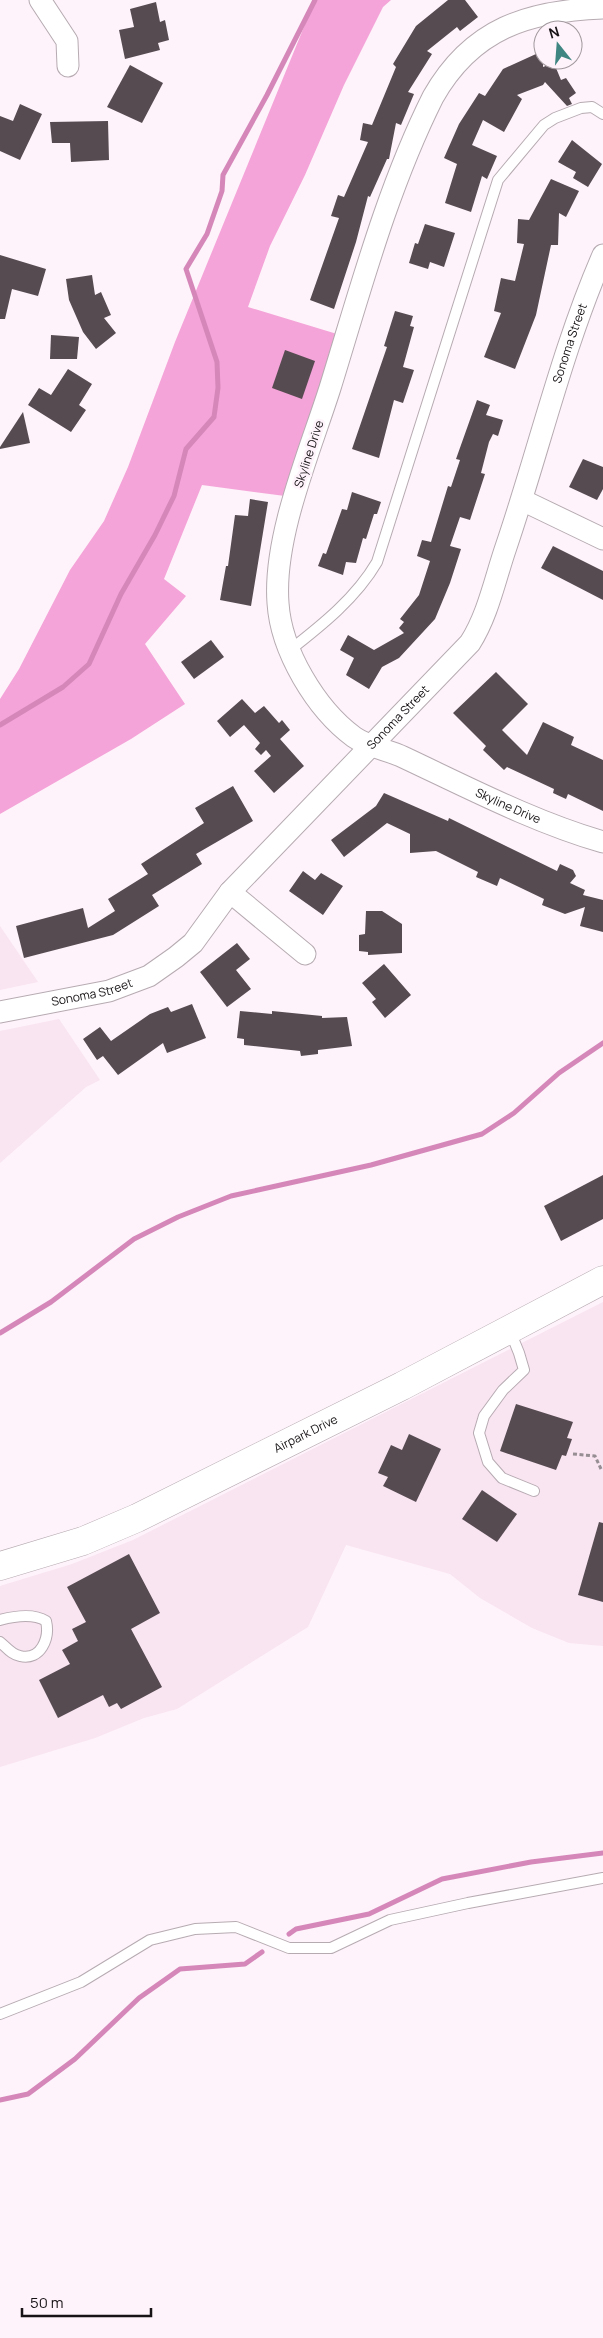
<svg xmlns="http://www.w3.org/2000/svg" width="603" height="2338" viewBox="0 0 603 2338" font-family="Manrope,sans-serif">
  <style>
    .built { fill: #f9e4f1 }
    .forest { fill: #f4a4d8 }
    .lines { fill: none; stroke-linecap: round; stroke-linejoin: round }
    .stream { stroke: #d587ba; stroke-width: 5 }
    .building { fill: #564b51 }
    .lane-casing { stroke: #b7abb2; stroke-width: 12 }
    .street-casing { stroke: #b7abb2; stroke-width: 23 }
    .secondary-casing { stroke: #b7abb2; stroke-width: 29 }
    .path { stroke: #968e93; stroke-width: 3; stroke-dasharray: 4 2.5; stroke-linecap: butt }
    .lane { stroke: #fff; stroke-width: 10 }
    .street { stroke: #fff; stroke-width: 21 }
    .secondary { stroke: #fff; stroke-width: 28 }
    .labels { text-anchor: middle; stroke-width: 5; stroke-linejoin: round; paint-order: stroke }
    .street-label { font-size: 12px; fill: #161215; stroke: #fef3fa }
  </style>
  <rect width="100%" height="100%" fill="#fef3fa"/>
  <g class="built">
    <polygon points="0,926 38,982 0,990"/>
    <polygon points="59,1019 100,1080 86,1087 0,1163 0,1031"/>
    <polygon points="603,1302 603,1646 569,1643 532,1628 480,1598 450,1574 346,1545 308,1627 177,1709 144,1718 95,1738 0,1767 0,1586 72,1564 133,1540"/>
  </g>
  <polygon class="forest" points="315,0 391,0 383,7 344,85 305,175 270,246 248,307 337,334 285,496 202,485 164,579 186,596 145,644 185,704 131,739 0,814 0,699 19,669 70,570 104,521 128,467 175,342"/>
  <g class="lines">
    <g class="stream">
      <polyline points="0,725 63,687 89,664 121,594 155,535 174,496 186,449 214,417 218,388 217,362 186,269 207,234 222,191 223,175 267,95 315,0"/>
      <polyline points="0,1333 51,1302 134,1239 178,1217 231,1196 371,1165 482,1134 514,1113 559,1073 603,1043"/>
      <polyline points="289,1934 296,1929 369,1914 442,1879 531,1862 603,1853"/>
      <polyline points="0,2100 28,2094 75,2059 139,1998 180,1969 245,1964 262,1952"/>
    </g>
  </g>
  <g class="building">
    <polygon points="448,0 465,0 478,17 460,31 457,27 427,51 432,54 408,92 414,94 401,125 396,123 389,159 387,159 370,197 368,196 356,242 334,309 310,300 339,218 331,216 338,195 344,197 368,142 360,140 363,123 372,125 396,67 393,64 416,26"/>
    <polygon points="156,2 160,22 165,20 169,40 158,43 160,50 125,59 119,30 134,27 130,9"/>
    <polygon points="543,53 543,67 561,60 556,68 561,80 566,78 576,93 569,98 572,104 567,106 545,82 543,85 517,95 522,99 504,132 483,120 472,145 497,156 487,179 482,176 471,212 445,203 457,164 444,158 459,124 479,93 485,96 503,69 536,54 537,56"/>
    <polygon points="130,65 163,83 142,123 107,107"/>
    <polygon points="20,104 42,114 20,160 0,151 0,116 13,121"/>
    <polygon points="108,121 109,160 71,162 70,143 52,143 50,122"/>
    <polygon points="572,140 602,164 588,187 573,178 576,172 558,162"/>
    <polygon points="551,179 579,191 566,217 559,213 558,245 551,245 536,315 515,369 484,357 501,313 494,311 501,278 515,281 524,244 517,243 518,219 529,220"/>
    <polygon points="425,224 455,233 444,267 430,262 428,269 409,263 415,243 418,244"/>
    <polygon points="0,255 46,269 38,296 12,289 5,319 0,319"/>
    <polygon points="92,275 95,295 101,292 111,315 104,318 116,333 96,349 83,332 69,300 66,279"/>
    <polygon points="395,311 413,316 410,326 414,327 403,367 414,370 403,403 394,400 379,458 352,449 387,347 384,346"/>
    <polygon points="51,335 79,337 77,359 50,359"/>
    <polygon points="285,350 315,361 302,399 272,388"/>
    <polygon points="68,369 92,384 79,405 86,410 71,432 28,405 39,388 51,395"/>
    <polygon points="477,400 490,405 486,415 503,420 498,436 493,434 489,442 481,473 485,474 470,520 460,517 450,546 461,549 450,583 435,619 399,658 382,667 369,689 346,675 354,658 340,650 348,635 374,650 404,633 399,628 404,622 400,619 419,595 430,561 417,556 422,540 431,542 448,486 451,487 460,460 456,459"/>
    <polygon points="23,412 30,443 0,449 0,447"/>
    <polygon points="583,459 603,467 603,489 597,500 569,487"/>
    <polygon points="352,492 381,502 377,514 374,514 366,539 363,538 356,563 346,562 343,575 318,566 323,553 326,554 342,509 347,510"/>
    <polygon points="250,499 268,502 251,606 220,600 226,566 228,566 235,515 248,516"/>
    <polygon points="553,546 603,571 603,600 541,568"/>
    <polygon points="211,640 224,657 194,679 181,662"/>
    <polygon points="496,672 528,704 502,730 527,755 543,722 574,737 571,745 603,760 603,811 568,794 566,799 553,793 554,789 507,767 504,770 483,750 486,746 453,713"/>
    <polygon points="242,699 255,713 264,706 279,723 282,720 290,730 280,739 304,766 274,793 254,771 271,756 266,750 261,755 255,749 260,743 244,725 230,737 217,721"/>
    <polygon points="233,786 253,821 196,854 202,864 152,895 159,906 113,935 24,958 16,926 83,908 88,928 115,911 108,899 148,874 141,864 204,823 195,808"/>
    <polygon points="384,793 448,821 449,818 557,871 560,864 573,870 576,876 570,883 585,890 583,895 603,900 603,932 580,926 585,907 565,914 542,905 544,899 500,878 497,886 476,877 478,872 436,851 410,853 410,834 387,823 344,857 331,840 376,806"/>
    <polygon points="303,871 315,880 321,873 343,886 323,915 289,891"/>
    <polygon points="366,911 382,911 402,924 402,953 368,955 368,952 359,951 359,935 365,934"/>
    <polygon points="237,943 250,959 236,970 251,989 227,1007 200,972"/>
    <polygon points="384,964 411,995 385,1018 372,1002 376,999 362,983"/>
    <polygon points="192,1004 206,1038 167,1053 163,1043 118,1075 103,1056 97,1060 83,1039 100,1027 111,1041 150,1014 168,1007 171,1012"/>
    <polygon points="240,1011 272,1014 272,1011 322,1016 322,1018 347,1017 352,1046 318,1050 318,1054 301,1056 300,1051 244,1045 244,1039 237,1038"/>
    <polygon points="603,1175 603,1219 561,1241 544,1206"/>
    <polygon points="516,1404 573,1422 567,1438 572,1439 566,1456 562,1455 556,1470 500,1451"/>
    <polygon points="409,1434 441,1449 416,1502 383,1486 388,1477 378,1473 391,1445 402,1450"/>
    <polygon points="482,1490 517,1514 497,1542 462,1519"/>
    <polygon points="599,1522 603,1523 603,1602 578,1595"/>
    <polygon points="129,1554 160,1613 131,1629 162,1687 121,1709 117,1703 109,1707 103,1695 58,1718 39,1680 70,1664 62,1650 78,1641 72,1629 86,1622 67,1587"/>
  </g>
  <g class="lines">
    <defs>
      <g id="lane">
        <path d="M290,650C322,625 356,598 377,562L498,180L544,125L555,118L581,108L592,107L603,114"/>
        <polyline points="510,1331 519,1353 524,1370 503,1390 484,1416 479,1433 488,1462 502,1478 534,1491"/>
        <path d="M0,1620C15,1616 33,1613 46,1621C50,1638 41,1661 20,1656C12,1655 6,1647 0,1642"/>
        <polyline points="0,2014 81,1982 150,1940 195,1929 236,1927 289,1948 331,1948 390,1920 468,1903 603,1878"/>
      </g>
      <g id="street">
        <polyline points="40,0 67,41 68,66"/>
        <path id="s1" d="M603,8C528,11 472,28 433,97C387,189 360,291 330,388C310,451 273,537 278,603C281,651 316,709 354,737C368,747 388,750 403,757C469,788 534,822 603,842"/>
        <polyline points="522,500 603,539"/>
        <polyline points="230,892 305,954"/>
        <path id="s2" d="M0,1012L109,991L149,976L176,957L193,943L230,892L470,643C488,615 495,579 506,547C539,450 562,349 603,255"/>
      </g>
      <g id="secondary">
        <path id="s3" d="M0,1566L83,1541L137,1518L402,1386L603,1280"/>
      </g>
    </defs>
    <use href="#lane" class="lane-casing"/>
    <use href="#street" class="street-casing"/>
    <use href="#secondary" class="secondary-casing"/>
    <polyline class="path" points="573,1454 595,1456 601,1469"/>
    <use href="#lane" class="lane"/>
    <use href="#street" class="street"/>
    <use href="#secondary" class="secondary"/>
  </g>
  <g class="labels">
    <g class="street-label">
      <text dy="4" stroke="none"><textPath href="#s2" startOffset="934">Sonoma Street</textPath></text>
      <text transform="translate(309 454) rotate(-72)" y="4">Skyline Drive</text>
      <text dy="4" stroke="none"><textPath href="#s2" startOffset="514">Sonoma Street</textPath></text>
      <text dy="4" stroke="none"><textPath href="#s1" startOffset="1061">Skyline Drive</textPath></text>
      <text dy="4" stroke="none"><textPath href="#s2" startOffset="94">Sonoma Street</textPath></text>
      <text dy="4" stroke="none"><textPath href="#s3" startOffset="334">Airpark Drive</textPath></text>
    </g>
  </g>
  <g transform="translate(558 45) rotate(343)"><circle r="24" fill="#fef3fa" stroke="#a1999e"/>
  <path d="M0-4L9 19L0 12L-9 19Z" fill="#3f8683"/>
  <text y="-8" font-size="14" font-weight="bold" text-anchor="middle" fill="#161215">N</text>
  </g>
  <path d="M22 2308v8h129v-8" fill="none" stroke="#161215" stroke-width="2.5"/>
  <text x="30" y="2308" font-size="15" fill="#161215" stroke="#fef3fa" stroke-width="4" paint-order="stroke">50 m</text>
</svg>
